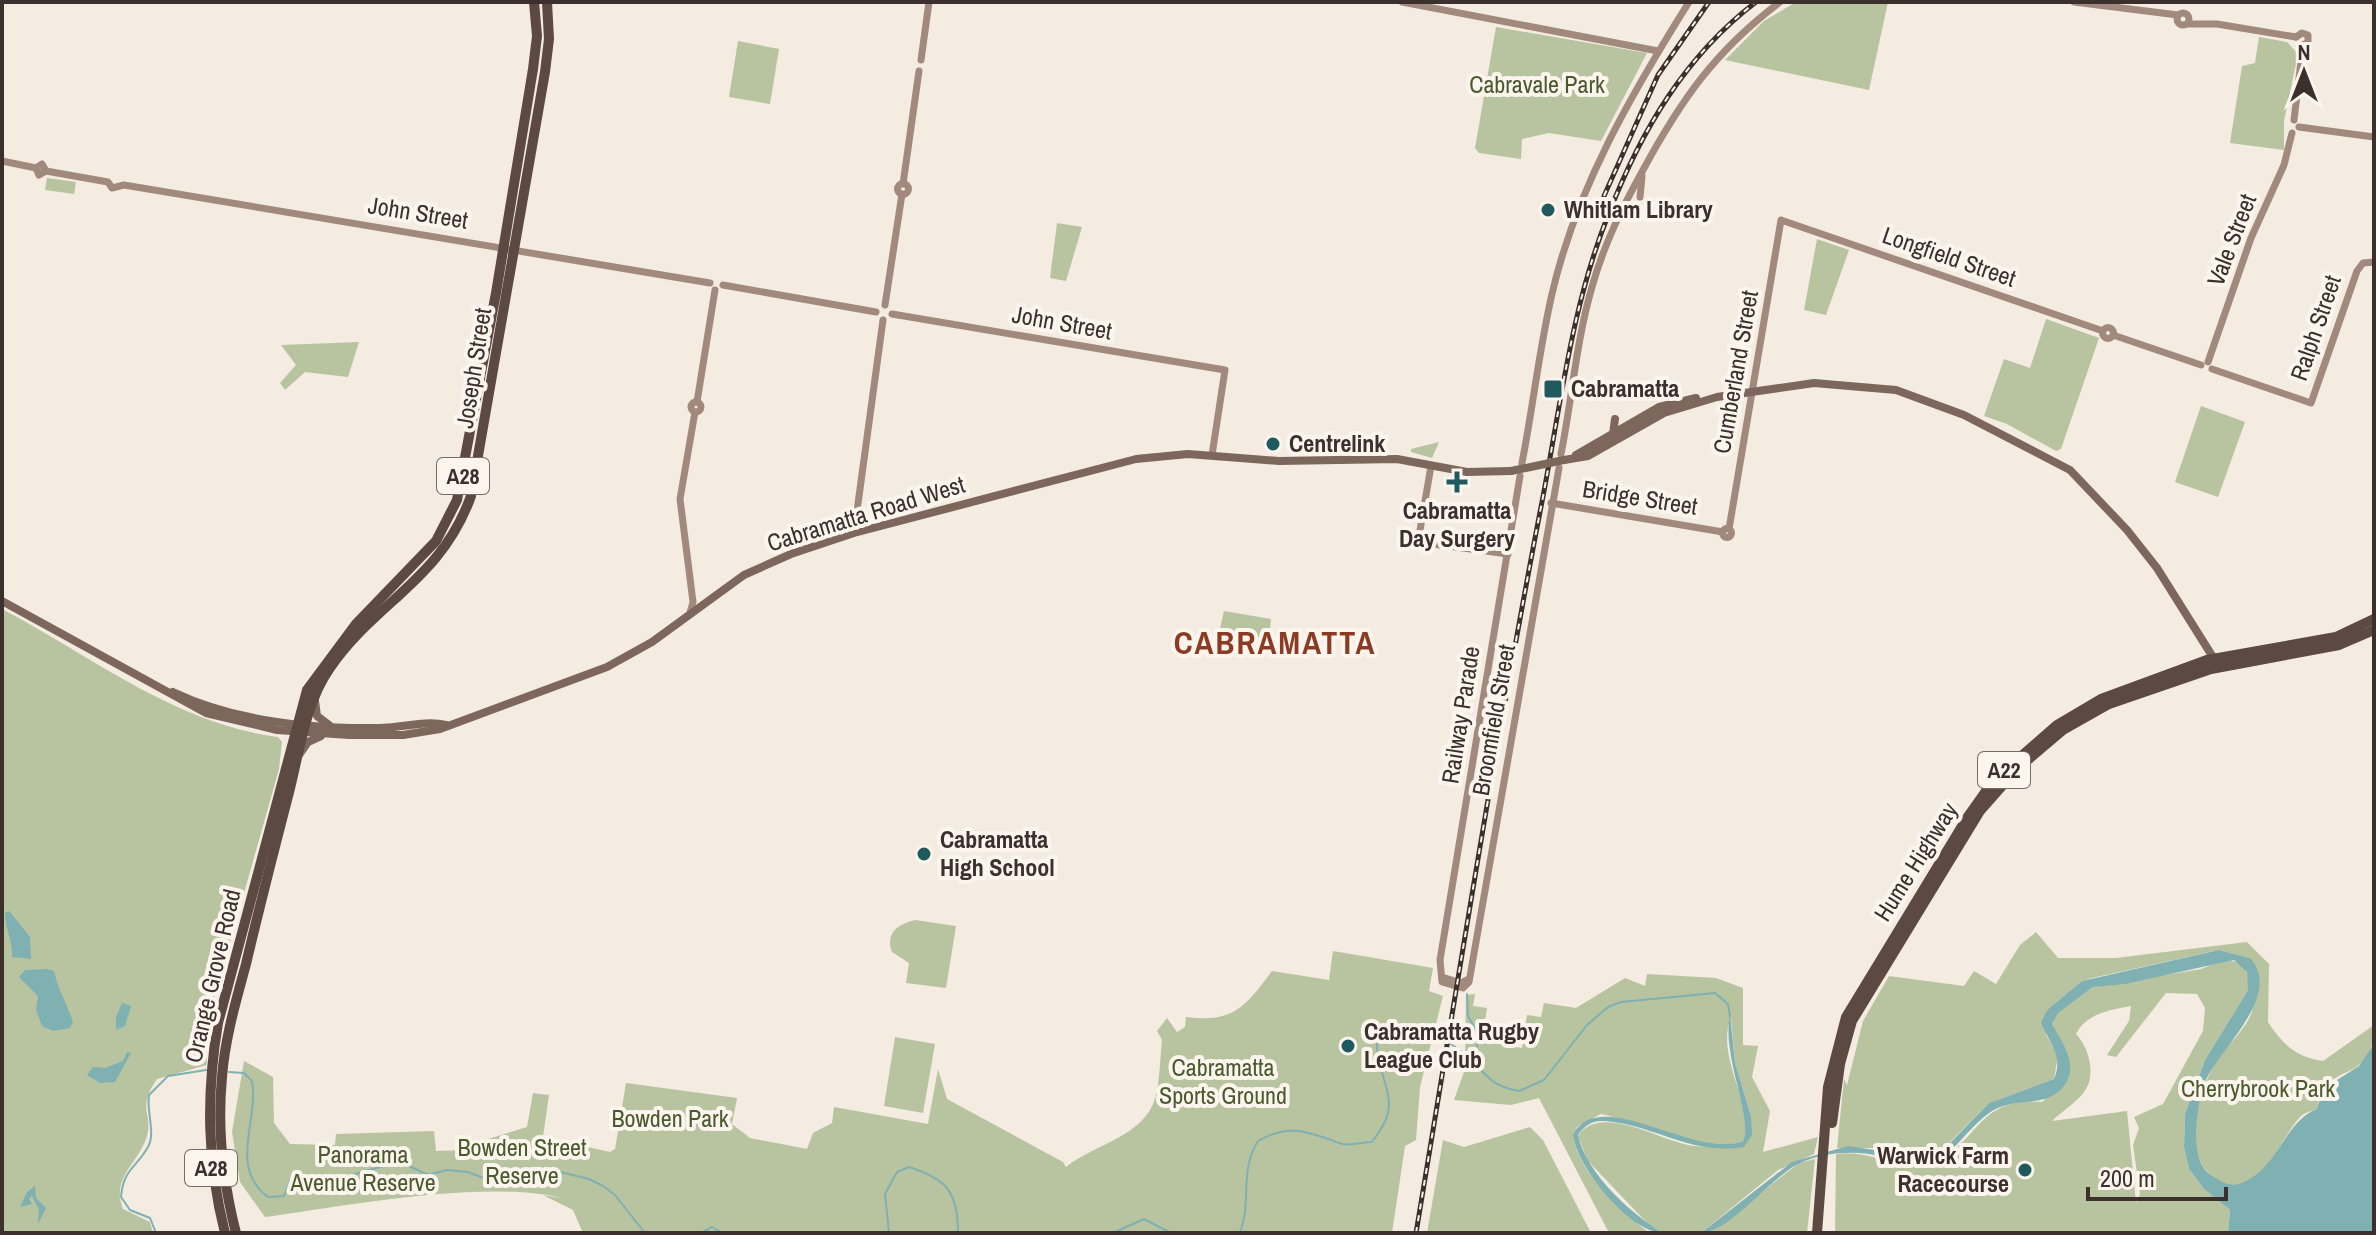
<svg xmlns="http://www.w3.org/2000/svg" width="2376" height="1235" viewBox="0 0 2376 1235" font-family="'Archivo Narrow',sans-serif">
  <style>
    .green { fill: #b8c4a0; fill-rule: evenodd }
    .water { fill: #7fb0b2 }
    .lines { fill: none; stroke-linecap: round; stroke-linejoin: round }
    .stream { stroke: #7fb0b2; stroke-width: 2 }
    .secondary { stroke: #a18a7d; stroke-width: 7 }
    .primary { stroke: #7d675c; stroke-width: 8 }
    .highway { stroke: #5c4a42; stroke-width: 10 }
    .rail-casing { stroke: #3b302b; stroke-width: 5 }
    .rail { stroke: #fbf5ee; stroke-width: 2; stroke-dasharray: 6; stroke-linecap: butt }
    .primary-bridge { stroke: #7d675c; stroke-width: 8 }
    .poi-dot { fill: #1f5a5e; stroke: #fbf5ee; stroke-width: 3 }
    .labels { text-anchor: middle; stroke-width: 8; stroke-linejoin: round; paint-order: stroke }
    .shield { fill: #fbf5ee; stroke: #756b66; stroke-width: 2 }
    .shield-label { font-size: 22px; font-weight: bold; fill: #3b302b }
    .park-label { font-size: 24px; fill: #4a5a2e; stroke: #fbf5ee }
    .poi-label { font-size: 24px; font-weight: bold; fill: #3b302b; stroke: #fbf5ee; text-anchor: start }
    .street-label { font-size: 24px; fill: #3b302b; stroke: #fbf5ee }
    .district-label { font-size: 32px; font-weight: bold; letter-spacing: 2px; fill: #8c3b22; stroke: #fbf5ee }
  </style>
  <rect width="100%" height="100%" fill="#f4ebe1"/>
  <g class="green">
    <polygon points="1796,2 1888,2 1869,90 1725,60 1764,21"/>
    <polygon points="1496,27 1647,53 1601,141 1549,133 1522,139 1521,159 1479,153 1475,148"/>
    <polygon points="2259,37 2287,42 2298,54 2284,121 2284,150 2230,143 2242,66 2255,63"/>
    <polygon points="738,41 779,49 770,104 729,97"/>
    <polygon points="47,178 76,182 74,194 45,190"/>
    <polygon points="1057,223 1082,227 1066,281 1050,278"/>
    <polygon points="1817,239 1849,250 1826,315 1804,310"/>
    <polygon points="2046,319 2099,338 2061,449 2056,451 2007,424 1984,416 2004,359 2030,368"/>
    <polygon points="359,342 348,377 305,372 285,390 280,383 296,365 281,345"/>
    <polygon points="2201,406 2245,422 2218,497 2175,482"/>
    <polygon points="1439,442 1432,458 1411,452 1411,449"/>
    <path d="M2,609C91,656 176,724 278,737L282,742L279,769L206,1028L207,1065L157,1079C135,1111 155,1114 146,1139C136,1166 111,1178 123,1209L150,1222L153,1233H2Z"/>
    <polygon points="1224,611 1271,619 1268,648 1222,643 1218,637"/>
    <path d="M915,920L956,926L946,988L906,983L909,963L892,952C885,932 899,924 915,920Z"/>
    <path d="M2036,932L2058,958H2116L2247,942L2269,964L2268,1022C2283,1045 2296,1057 2323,1061L2374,1025C2374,1079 2339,1064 2322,1091C2320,1096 2318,1104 2317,1109C2311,1111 2304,1113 2300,1117C2283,1135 2266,1184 2234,1186C2224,1186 2214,1178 2208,1172C2182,1148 2200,1087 2216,1062C2227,1044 2249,1028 2253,1007C2256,992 2251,972 2250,958L2219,950L2092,978L2082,981L2048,1009L2046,1035L2058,1055L2054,1079L1989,1103L1950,1142L1931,1152L1916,1156L1879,1148H1837L1844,1079L1847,1085L1863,1021L1889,976L1964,986L1974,971L1996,984L2020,945Z"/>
    <path d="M1333,951L1433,968L1429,991L1443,996L1420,1087L1416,1140L1405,1146L1392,1233H583L573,1210L543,1195L561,1198C484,1179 345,1206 265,1217L240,1182L232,1132L244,1061L273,1077L274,1123L290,1144L335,1145L336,1134L434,1131L436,1151L468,1150V1139H488L527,1127L533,1093L549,1095L543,1137L610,1152L615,1149L626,1083L737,1098L732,1124L750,1138L807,1149L813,1133L832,1123L834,1107L928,1124L938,1069L947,1099L1063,1162L1066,1167C1094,1144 1145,1137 1156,1096C1160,1078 1160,1058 1162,1040L1157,1031L1167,1018L1177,1032L1185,1027L1186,1017C1234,1023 1245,1007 1272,971L1329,980Z"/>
    <path d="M2224,960C2243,960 2251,972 2248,990L2205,1060L2185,1114L2184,1147L2189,1169L2204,1189L2230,1210L2228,1233H1835L1836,1154C1871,1149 1902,1173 1933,1162C1979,1145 1976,1096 2042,1102L2068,1079L2052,1024L2057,1013L2093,987L2201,969ZM2166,993L2197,994L2205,1008L2203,1031L2163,1104L2134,1117L2139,1128L2133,1145L2140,1194L2136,1203L2127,1111L2052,1121C2062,1111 2079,1101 2086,1089C2096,1073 2088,1046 2076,1034C2087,1013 2110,1010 2131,1006L2129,1021L2107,1055L2116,1057Z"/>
    <path d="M1647,974L1716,978L1743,988V1045L1758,1046L1752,1077L1770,1111L1763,1152L1818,1137L1814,1154L1778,1170L1701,1233H1663L1648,1224L1588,1161L1578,1136C1599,1103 1658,1139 1688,1145C1706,1148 1726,1146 1744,1147L1751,1116L1735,1063L1731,1018C1714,1056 1758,1113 1743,1141C1705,1156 1641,1122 1601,1114L1578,1126L1573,1134C1576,1170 1622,1213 1650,1233L1608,1231L1539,1098L1511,1105L1454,1100L1465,1069L1466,995L1475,994L1473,1006L1487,1008L1482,1041L1522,1048L1527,1015L1541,1017L1544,1003L1576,1008L1625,978L1645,986Z"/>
    <polygon points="895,1037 935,1044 923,1113 884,1106"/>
    <polygon points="1530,1127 1543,1140 1591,1233 1427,1233 1443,1140 1464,1147"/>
    <polygon points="1815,1159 1807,1233 1709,1233 1799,1163"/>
  </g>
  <g class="water">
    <path d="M9,911L30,937L31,959L12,957C13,942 5,928 5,913Z"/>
    <path d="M2219,950L2250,958C2284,995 2218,1050 2205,1082C2199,1099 2196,1119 2196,1137C2197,1153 2198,1165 2211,1175C2220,1181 2229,1187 2239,1184C2278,1171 2284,1121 2317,1109L2323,1089L2359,1066L2374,1044V1233H2228L2230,1210L2204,1189L2189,1169L2184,1147L2185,1114L2205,1060L2248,990L2247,972L2234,960L2125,984L2093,987L2058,1013L2052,1024C2061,1040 2077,1062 2067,1081C2050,1111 2018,1095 1992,1111C1965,1128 1950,1166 1913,1166C1903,1167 1894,1160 1884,1157C1858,1150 1825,1151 1800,1163C1773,1175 1729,1233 1701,1233L1792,1162L1848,1146L1916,1156L1931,1152L1951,1142L1989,1103L2054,1079C2064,1055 2049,1044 2041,1022L2048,1009L2082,981Z"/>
    <path d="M48,969L54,971C58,989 67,1004 73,1022L70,1028L53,1031L42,1026L36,1010L38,996L19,977L25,970Z"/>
    <polygon points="122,1003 131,1006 125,1026 116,1030 116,1017"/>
    <path d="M1730,1014L1735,1063L1751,1116L1752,1135L1744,1147C1691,1156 1653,1124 1604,1121C1592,1120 1584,1126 1578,1135C1586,1173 1631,1214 1663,1233C1630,1233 1575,1165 1573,1134C1601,1084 1694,1160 1743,1141C1754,1120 1721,1055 1730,1014Z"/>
    <polygon points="127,1052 131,1053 115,1082 100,1083 87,1075 93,1067 105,1068 123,1061"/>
    <polygon points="35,1186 36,1198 46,1208 38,1224 39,1210 32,1196 29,1199 32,1204 20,1207 27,1192"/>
  </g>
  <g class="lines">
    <g class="stream">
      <polyline points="1467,994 1468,1016 1478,1034 1476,1065"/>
      <path d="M229,1072L244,1073L252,1081C259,1122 228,1167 268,1197L284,1196L291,1178L331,1181L387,1165L409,1166L428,1175L447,1170L468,1172L489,1180L519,1170L544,1168L589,1179L603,1186L615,1195L645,1233"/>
      <path d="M156,1233L150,1218L130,1210L121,1197C123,1169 137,1167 148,1147C156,1132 146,1111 149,1095L168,1076L206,1070"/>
      <polyline points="701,1233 712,1227 722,1233"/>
      <path d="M889,1233L885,1194L897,1172L909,1167C947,1179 958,1192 958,1233"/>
      <polyline points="1113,1233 1144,1219 1171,1233"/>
      <path d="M1240,1233C1252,1201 1239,1171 1258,1141C1291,1122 1310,1133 1342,1144C1349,1146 1363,1142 1372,1142C1378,1134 1386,1122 1388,1113C1395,1086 1361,1046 1387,1025C1413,1023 1443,1036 1463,1053C1487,1072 1486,1085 1519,1091L1544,1080L1587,1025L1608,1007L1621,1002L1715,993L1728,1004L1730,1016"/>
    </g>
    <g class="secondary">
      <polyline points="1402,2 1658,51"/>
      <polyline points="2074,2 2178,15"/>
      <circle cx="2183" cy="19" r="6"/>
      <polyline points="2188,24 2217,24 2296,37"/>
      <polyline points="2296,37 2302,33 2308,35 2308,42 2303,45"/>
      <polyline points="921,60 929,2"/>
      <polyline points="2294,120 2303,45"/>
      <polyline points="2299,127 2374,137"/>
      <polyline points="2,161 36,168 42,164 46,171"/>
      <polyline points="36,168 39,175 46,171 108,182 112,188 124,185 710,283"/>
      <circle cx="903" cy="189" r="5.5"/>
      <polyline points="903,184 919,71"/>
      <polyline points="1640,197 1642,176"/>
      <polyline points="723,285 876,312"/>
      <polyline points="885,305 902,194"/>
      <polyline points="892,314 1225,370 1212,455"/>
      <circle cx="2108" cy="333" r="5.5"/>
      <polyline points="2113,335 2201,365"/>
      <polyline points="2208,362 2251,238 2284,165 2292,133"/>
      <polyline points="2212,369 2311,403 2357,271 2363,263 2374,262"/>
      <circle cx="696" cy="407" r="5"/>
      <polyline points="697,402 715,290"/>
      <path d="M1561,454C1572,399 1576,342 1592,287C1604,244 1622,208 1643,170C1681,100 1715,51 1780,2"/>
      <path d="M1522,463C1533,407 1539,350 1552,294C1576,189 1632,93 1689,2"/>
      <polyline points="1431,466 1418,542 1508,554"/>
      <polyline points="1520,476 1440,960 1442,982 1463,988 1469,982 1559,468"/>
      <polyline points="1551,503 1723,532"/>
      <circle cx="1727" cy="533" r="4.5"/>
      <polyline points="1729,529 1781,220 2103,331"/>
      <polyline points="854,533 883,320"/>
      <polyline points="690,613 693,602 680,499 695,412"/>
      <polyline points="1442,977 1461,983 1469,979"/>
    </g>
    <g class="primary">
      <polyline points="1613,434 1615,419"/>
      <polyline points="1576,455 1659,407 1696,398"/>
      <polyline points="1564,460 1588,456 1664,413 1717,397 1814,383 1896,390 1964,415 2070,470 2127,530 2157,568 2216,662"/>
      <polyline points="2,601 206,713 277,730 349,735 403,735 440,729 607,667 652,642 744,575 791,554 854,533 1136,459 1188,454 1279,461 1397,459 1467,472 1511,471"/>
      <path d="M173,692C234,721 311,729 379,728C400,728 425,720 446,725"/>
      <polyline points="315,701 317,716 329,725"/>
      <polyline points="299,755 308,742 321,736"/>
    </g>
    <g class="highway">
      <polyline points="1832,1123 1840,1064 1852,1021 1980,811 2017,769 2063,730 2109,704 2211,669 2339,645 2374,630"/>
      <path d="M225,1233C207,1162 206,1095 218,1023L307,690L356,624L436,541L457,500L496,293L533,69L537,36L534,2"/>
      <path d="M236,1233C223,1182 217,1129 222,1077C225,1038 236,1001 246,964C259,909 273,854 287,800C299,756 304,705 330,668C375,602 441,580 471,496L545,72L549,39L547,2"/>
      <polyline points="1817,1233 1828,1087 1846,1017 1967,818 1994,780 2057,725 2101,699 2207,660 2336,637 2374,619"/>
    </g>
    <defs>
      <g id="rail">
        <polyline points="1604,196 1658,75 1709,2"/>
        <path d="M1416,1233C1456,993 1494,751 1540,512C1560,412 1570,309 1609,213C1641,131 1685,56 1756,2"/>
      </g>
    </defs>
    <use href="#rail" class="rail-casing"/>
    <use href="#rail" class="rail"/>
    <polyline class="primary-bridge" points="1511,471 1564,460"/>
  </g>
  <g class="poi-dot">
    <circle cx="1548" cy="210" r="8"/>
    <rect x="1543" y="379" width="20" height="20" rx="4"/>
    <circle cx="1273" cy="444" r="8"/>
    <path d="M1453 470h8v8h8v8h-8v8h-8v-8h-8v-8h8z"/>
    <circle cx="924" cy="854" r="8"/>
    <circle cx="1348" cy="1046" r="8"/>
    <circle cx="2025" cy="1170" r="8"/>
  </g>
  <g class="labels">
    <g class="shield">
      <rect x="437" y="458" width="52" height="36" rx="6"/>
      <rect x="1978" y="752" width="52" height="36" rx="6"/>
      <rect x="185" y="1150" width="52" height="36" rx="6"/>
    </g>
    <g class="shield-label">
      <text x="463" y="484">A28</text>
      <text x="2004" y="778">A22</text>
      <text x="211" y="1176">A28</text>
    </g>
    <g class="park-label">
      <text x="1537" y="93">Cabravale Park</text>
      <text x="1223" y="1076">Cabramatta<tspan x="1223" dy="28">Sports Ground</tspan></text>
      <text x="2258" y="1097">Cherrybrook Park</text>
      <text x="670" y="1127">Bowden Park</text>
      <text x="522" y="1156">Bowden Street<tspan x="522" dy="28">Reserve</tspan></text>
      <text x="363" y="1163">Panorama<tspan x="363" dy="28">Avenue Reserve</tspan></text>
    </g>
    <g class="poi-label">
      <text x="1564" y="218">Whitlam Library</text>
      <text x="1571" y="397">Cabramatta</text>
      <text x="1289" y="452">Centrelink</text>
      <text x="1457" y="519" text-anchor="middle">Cabramatta<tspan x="1457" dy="28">Day Surgery</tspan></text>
      <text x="940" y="848">Cabramatta<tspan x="940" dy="28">High School</tspan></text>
      <text x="1364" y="1040">Cabramatta Rugby<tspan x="1364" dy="28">League Club</tspan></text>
      <text x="2009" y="1164" text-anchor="end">Warwick Farm<tspan x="2009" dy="28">Racecourse</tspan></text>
    </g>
    <g class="street-label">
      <text transform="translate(418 213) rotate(9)" y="8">John Street</text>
      <text transform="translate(2232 240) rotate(-69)" y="8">Vale Street</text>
      <text transform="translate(1949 257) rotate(19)" y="8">Longfield Street</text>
      <text transform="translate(1062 323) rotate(10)" y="8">John Street</text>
      <text transform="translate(2316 328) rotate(-71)" y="8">Ralph Street</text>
      <text transform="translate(474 368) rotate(-81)" y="8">Joseph Street</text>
      <text transform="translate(1736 372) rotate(-80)" y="8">Cumberland Street</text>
      <text transform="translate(1640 498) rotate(9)" y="8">Bridge Street</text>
      <text transform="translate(866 514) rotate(-17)" y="8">Cabramatta Road West</text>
      <text transform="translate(1461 715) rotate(-81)" y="8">Railway Parade</text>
      <text transform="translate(1494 720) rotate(-80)" y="8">Broomfield Street</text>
      <text transform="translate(1916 862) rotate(-58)" y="8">Hume Highway</text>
      <text transform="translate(213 976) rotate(-77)" y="8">Orange Grove Road</text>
    </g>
    <g class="district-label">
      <text x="1275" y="654">CABRAMATTA</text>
    </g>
  </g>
  <rect width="2376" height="1235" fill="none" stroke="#3b302b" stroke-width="8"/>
  <g transform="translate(2304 72)" stroke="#fbf5ee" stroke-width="6" paint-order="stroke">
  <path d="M0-6L14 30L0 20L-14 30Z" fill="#3b302b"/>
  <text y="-12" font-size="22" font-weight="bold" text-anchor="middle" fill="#3b302b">N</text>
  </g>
  <path d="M2088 1187v12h138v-12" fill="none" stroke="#3b302b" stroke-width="4"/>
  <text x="2100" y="1187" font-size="24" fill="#3b302b" stroke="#fbf5ee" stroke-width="6" paint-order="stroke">200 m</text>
</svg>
